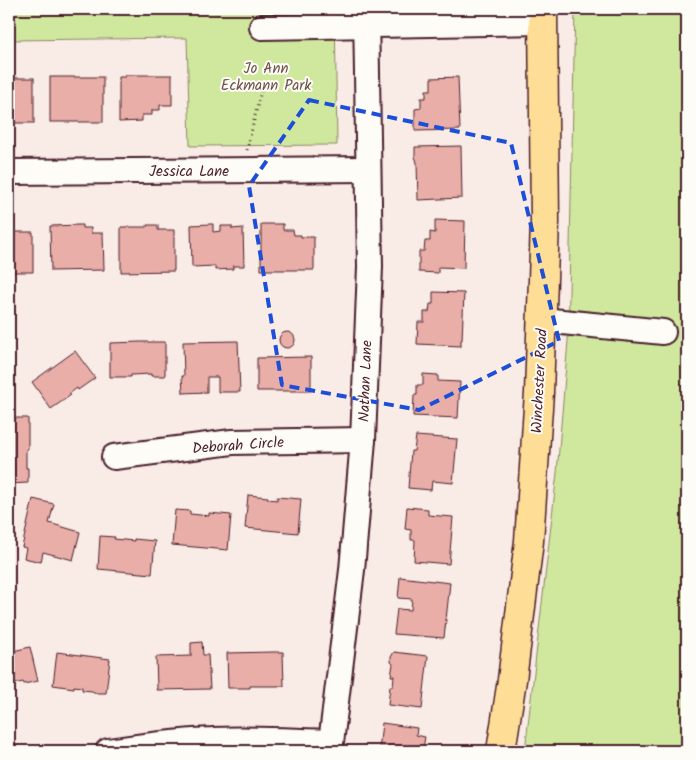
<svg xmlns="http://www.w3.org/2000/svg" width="696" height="760" viewBox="0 0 696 760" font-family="Kalam,sans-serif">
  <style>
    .green { fill: #d0e89e; stroke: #8d8464 }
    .building { fill: #e9aea7; stroke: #4a1f2b }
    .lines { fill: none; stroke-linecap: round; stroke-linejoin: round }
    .minor-casing { stroke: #4a1f2b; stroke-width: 28 }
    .major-casing { stroke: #4a1f2b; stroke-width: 31 }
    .path { stroke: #4a1f2b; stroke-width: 3; stroke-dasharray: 1 4; stroke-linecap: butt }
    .minor { stroke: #fdfcf7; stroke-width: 24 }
    .major { stroke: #fedd96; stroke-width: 28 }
    .marked { fill: none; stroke: #1d4ed8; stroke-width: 4; stroke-dasharray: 10 6; stroke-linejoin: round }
    .labels { text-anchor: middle; stroke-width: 4; stroke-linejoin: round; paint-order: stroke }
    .park-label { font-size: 15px; fill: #6c5148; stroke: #fdfcf7 }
    .street-label { font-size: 15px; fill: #4a1f2b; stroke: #fdfcf7 }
  </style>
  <rect width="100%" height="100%" fill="#f9ece7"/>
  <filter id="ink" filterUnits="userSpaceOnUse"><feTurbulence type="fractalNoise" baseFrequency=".02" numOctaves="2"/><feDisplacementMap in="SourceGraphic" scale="10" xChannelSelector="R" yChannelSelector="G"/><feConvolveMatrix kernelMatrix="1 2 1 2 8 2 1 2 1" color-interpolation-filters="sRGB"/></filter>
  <g filter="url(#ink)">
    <g class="green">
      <polygon points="9,9 335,9 337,145 190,146 187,38 9,40"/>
      <polygon points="575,9 687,9 687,751 525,751 557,473 568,341"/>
    </g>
    <g class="building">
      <polygon points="125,75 172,75 172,105 160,105 160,110 152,110 152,115 142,115 142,121 119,122 119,77 125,77"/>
      <rect x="50" y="77" width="53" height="45"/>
      <polygon points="458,77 460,130 415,131 415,109 421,108 421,98 426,98 426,90 431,90 431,78"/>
      <rect x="9" y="78" width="25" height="45"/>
      <polygon points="461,146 462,198 418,200 417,163 416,159 415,157 415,147"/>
      <polygon points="435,220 465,221 464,268 438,267 438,273 419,272 419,251 424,251 425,241 430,241 430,232 435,233"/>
      <polygon points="210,224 213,224 213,232 221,231 221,226 232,226 232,229 243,228 244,266 233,266 233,269 215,270 215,266 192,267 191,225"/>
      <polygon points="261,224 283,224 283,230 293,230 294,235 301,235 301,237 314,237 314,270 261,270"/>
      <polygon points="79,225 82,225 82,228 91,228 91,233 103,233 104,270 51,271 50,226"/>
      <polygon points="147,225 158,225 158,230 174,230 174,271 121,272 121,227 147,227"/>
      <polygon points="9,227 12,227 12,232 33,232 33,272 9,272"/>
      <polygon points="433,292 464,293 462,340 461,340 461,346 417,344 418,322 424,322 424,312 429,312 430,304 433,304"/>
      <circle cx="287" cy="340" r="8"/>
      <polygon points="238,341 240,392 218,392 218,377 207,377 207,392 183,393 182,376 184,376 183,342"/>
      <polygon points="140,342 165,342 165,376 151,376 151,374 131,375 131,377 110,377 110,343"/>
      <polygon points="75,351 95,378 78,390 77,388 69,394 71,395 51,409 32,382"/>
      <polygon points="311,357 311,391 257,391 257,358"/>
      <polygon points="423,374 438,375 438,381 460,382 458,418 413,416 414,395 417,395 417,385 423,385"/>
      <polygon points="9,418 28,418 28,449 26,449 26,468 28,468 28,483 9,484"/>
      <polygon points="416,436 457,439 453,483 432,481 431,490 408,488 411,451 414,451"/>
      <polygon points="248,495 268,497 268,499 277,500 277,497 301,499 298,533 245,528"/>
      <polygon points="33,499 54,504 49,523 80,532 73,560 43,552 41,562 24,558 26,548 22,547"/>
      <polygon points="407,507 428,509 428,515 453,517 449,564 414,561 415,540 411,540 411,530 405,529"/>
      <polygon points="175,510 190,511 190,514 200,515 209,516 209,513 231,515 228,550 172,545"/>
      <polygon points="100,536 115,537 114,539 134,541 134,539 155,541 152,574 98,569"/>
      <polygon points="400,577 450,583 444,638 394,634 397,609 411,610 412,599 398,598"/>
      <polygon points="202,642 203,655 208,655 210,689 156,690 157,688 156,657 191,656 191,643"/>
      <polygon points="30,647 38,681 24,684 23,682 9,685 9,652"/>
      <polygon points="57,652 110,659 106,693 96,693 92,691 82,690 82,687 74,686 74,688 53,685"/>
      <polygon points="273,652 283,652 284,686 250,686 250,688 228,688 227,653"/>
      <polygon points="394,652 428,656 422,709 388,705 390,686 393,686 394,676 391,676 393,664 391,662 391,657"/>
      <polygon points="382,723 417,728 416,735 425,737 423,749 431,750 430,751 379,751"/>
    </g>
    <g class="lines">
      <defs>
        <g id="minor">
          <polyline points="262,27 543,22"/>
          <polyline points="9,172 368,169"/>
          <polyline points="542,320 663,332"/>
          <polyline points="114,457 232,442 363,440"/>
          <path d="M108,751C143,746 177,741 212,740C251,738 291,741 331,742"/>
          <polyline points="330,751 352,570 363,440 370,267 366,9"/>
        </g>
        <polyline id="major" points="501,751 512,680 529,541 539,393 545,222 543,9"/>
      </defs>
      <use href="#minor" class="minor-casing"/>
      <use href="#major" class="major-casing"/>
      <polyline class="path" points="247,150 263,82"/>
      <use href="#minor" class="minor"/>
      <use href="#major" class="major"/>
    </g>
  </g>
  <path class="marked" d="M309,100L511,143L559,341L419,410L282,385L249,186Z"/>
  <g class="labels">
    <g class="park-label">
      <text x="266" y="73">Jo Ann<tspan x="266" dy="17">Eckmann Park</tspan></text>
    </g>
    <g class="street-label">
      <text x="189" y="176">Jessica Lane</text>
      <text transform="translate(365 381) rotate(-88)" y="5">Nathan Lane</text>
      <text transform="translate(539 381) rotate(-87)" y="5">Winchester Road</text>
      <text transform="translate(238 445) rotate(-4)" y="5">Deborah Circle</text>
    </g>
  </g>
  <rect width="696" height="760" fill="none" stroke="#fdfcf7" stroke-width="30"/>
  <rect x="15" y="15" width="666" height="730" fill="none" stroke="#4a1f2b" stroke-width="2" filter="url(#ink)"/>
</svg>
